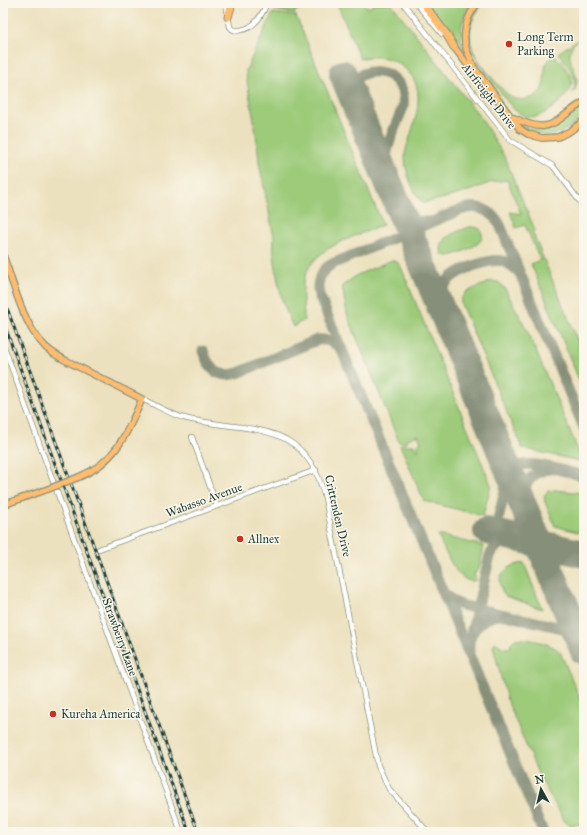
<svg xmlns="http://www.w3.org/2000/svg" width="587" height="835" viewBox="0 0 587 835" font-family="'IM FELL Great Primer',serif">
  <style>
    .green { fill: #9dcb7a; stroke: #5e8457 }
    .lines { fill: none; stroke-linecap: round; stroke-linejoin: round }
    .taxiway { stroke: #868f79; stroke-width: 11 }
    .runway { stroke: #868f79; stroke-width: 28 }
    .minor-casing { stroke: #868f79; stroke-width: 6 }
    .major-casing { stroke: #868f79; stroke-width: 8 }
    .highway-casing { stroke: #868f79; stroke-width: 9 }
    .minor { stroke: #fff; stroke-width: 4.5 }
    .major { stroke: #febc70; stroke-width: 5.5 }
    .highway { stroke: #febc70; stroke-width: 7 }
    .rail-casing { stroke: #1f3d34; stroke-width: 3 }
    .rail { stroke: #fbf7ec; stroke-width: 1.5; stroke-dasharray: 4.5; stroke-linecap: butt }
    .major-bridge-casing { stroke: #868f79; stroke-width: 8; stroke-linecap: butt }
    .major-bridge { stroke: #febc70; stroke-width: 5.5 }
    .poi-dot { fill: #c8321e; stroke: #fbf7ec; stroke-width: 1.5 }
    .labels { text-anchor: middle; stroke-width: 3; stroke-linejoin: round; paint-order: stroke }
    .poi-label { font-size: 12px; fill: #1f3d34; stroke: #fbf7ec; text-anchor: start }
    .street-label { font-size: 12px; fill: #1f3d34; stroke: #fbf7ec }
  </style>
  <rect width="100%" height="100%" fill="#fbf7ec"/>
  <filter id="ink" filterUnits="userSpaceOnUse"><feTurbulence type="fractalNoise" baseFrequency=".025" numOctaves="2"/><feDisplacementMap in="SourceGraphic" scale="8" xChannelSelector="R" yChannelSelector="G"/><feConvolveMatrix kernelMatrix="1 2 1 2 8 2 1 2 1" color-interpolation-filters="sRGB"/></filter>
  <filter id="wash" filterUnits="userSpaceOnUse"><feTurbulence type="fractalNoise" baseFrequency=".012" numOctaves="4" result="noise"/><feDisplacementMap in="SourceGraphic" scale="16" xChannelSelector="R" yChannelSelector="G"/><feGaussianBlur stdDeviation="0.9" result="paint"/><feColorMatrix in="noise" values="0 0 0 0 0 0 0 0 0 0 0 0 0 0 0 0 0 1.4 0 .05"/><feComposite in="paint" operator="in"/></filter>
  <g filter="url(#wash)">
    <rect width="100%" height="100%" fill="#ece1be"/>
    <g class="green">
      <polygon points="279,3 294,3 293,7 294,9 309,3 314,3 295,11 295,14 275,10"/>
      <path d="M337,3H365L368,8L375,4V3H391L481,118L504,156L535,230L532,231L579,344L583,343L584,345V392L531,264L540,260L525,225L516,228L510,212L521,214L507,180L492,182L461,194L428,202L424,203L420,200C411,187 404,169 405,153C413,123 433,86 399,64C387,56 373,55 360,59Z"/>
      <path d="M426,3H471C460,19 459,35 464,54Z"/>
      <path d="M482,3H484C476,12 469,23 470,36C470,42 472,49 475,54C479,63 504,94 513,98C518,100 526,100 531,98C551,89 540,72 548,61C549,59 553,57 555,55C561,63 572,73 572,82C572,95 547,114 537,116C533,117 528,117 525,116C512,112 505,97 497,88C478,61 451,33 482,3Z"/>
      <path d="M273,13L296,16L383,225C353,238 308,247 303,285C302,296 304,308 304,320L293,327C283,306 279,291 276,268C274,257 273,248 274,237L259,162L256,133L246,75V70Z"/>
      <path d="M577,40C557,60 587,73 573,93C579,75 568,67 558,53Z"/>
      <path d="M584,107V118C559,133 552,143 523,127C554,135 560,122 584,107Z"/>
      <path d="M469,227H475L480,229C481,232 483,235 482,238C481,245 455,256 448,256C445,256 445,255 442,254C437,237 457,232 469,227Z"/>
      <polygon points="392,260 398,263 401,267 491,485 483,516 424,501 400,445 414,445 416,451 418,450 418,444 421,442 418,435 407,439 407,442 405,443 399,442 347,314 342,286 357,275"/>
      <polygon points="492,281 498,282 504,287 527,330 583,462 522,448 461,304 461,299 466,292"/>
      <polygon points="555,490 584,493 584,534 555,526 545,502 544,496 548,491"/>
      <path d="M438,535L484,546L479,569L477,572L474,573L476,580C459,588 443,547 438,535Z"/>
      <path d="M524,563L542,609L505,596C493,577 504,566 524,563Z"/>
      <path d="M515,639C525,637 554,644 560,652L584,707V824L570,825L565,822L539,776L507,700L493,646L495,642L504,648H510L511,643Z"/>
    </g>
    <g class="lines">
      <g class="taxiway">
        <path d="M365,127C355,122 348,116 347,104C341,62 409,59 403,107C394,131 380,155 388,181"/>
        <path d="M399,207C406,218 415,223 428,222"/>
        <path d="M457,347C451,333 439,311 440,297C441,289 446,281 453,276C462,269 491,258 502,261C508,262 513,267 518,271"/>
        <path d="M203,351C209,369 217,379 238,373L317,340C327,339 334,341 341,349"/>
        <path d="M495,533L507,481C517,458 533,464 553,468C563,471 574,473 584,476"/>
        <path d="M536,533C532,524 526,514 524,504C519,486 533,471 550,469"/>
        <polyline points="445,594 452,601 461,605 584,633"/>
        <path d="M472,633C479,622 488,616 500,615"/>
        <polyline points="469,653 469,643 490,555 494,549 499,544 512,539 556,549"/>
        <path d="M543,832L319,295C316,282 320,271 332,264L460,210C476,204 492,209 500,225L584,428"/>
      </g>
      <g class="runway">
        <polyline points="343,74 584,651"/>
        <polyline points="487,531 584,554"/>
      </g>
    </g>
  </g>
  <g filter="url(#ink)">
    <g class="lines">
      <defs>
        <g id="minor">
          <path d="M226,3L230,27C233,31 236,31 241,30C255,28 262,15 267,3"/>
          <polyline points="403,3 510,140 553,166 584,207"/>
          <polyline points="416,3 442,34"/>
          <polyline points="3,344 181,832"/>
          <path d="M142,399C154,404 172,415 184,418C248,434 305,416 325,498L378,766L389,789L428,832"/>
          <polyline points="192,437 217,506"/>
          <polyline points="99,549 316,470"/>
        </g>
        <g id="major">
          <path d="M478,3C467,15 462,32 466,48C468,55 472,60 473,66L520,129L528,134L542,138L558,137L570,131L584,121"/>
          <polyline points="454,47 467,64 473,66"/>
          <path d="M512,117C553,137 552,121 584,102"/>
          <path d="M3,255C12,280 24,325 42,343C48,351 56,355 65,360L142,399C127,433 116,462 79,477"/>
          <polyline points="3,505 48,489"/>
        </g>
        <g id="highway">
          <polyline points="423,3 447,35 454,47"/>
          <polyline points="228,17 232,3"/>
        </g>
      </defs>
      <use href="#minor" class="minor-casing"/>
      <use href="#major" class="major-casing"/>
      <use href="#highway" class="highway-casing"/>
      <use href="#minor" class="minor"/>
      <use href="#major" class="major"/>
      <use href="#highway" class="highway"/>
      <defs>
        <g id="rail">
          <polyline points="3,297 198,832"/>
          <polyline points="3,321 189,832"/>
        </g>
      </defs>
      <use href="#rail" class="rail-casing"/>
      <use href="#rail" class="rail"/>
      <defs>
        <polyline id="major-bridge" points="48,489 79,477"/>
      </defs>
      <use href="#major-bridge" class="major-bridge-casing"/>
      <use href="#major-bridge" class="major-bridge"/>
    </g>
  </g>
  <g class="poi-dot">
    <circle cx="509" cy="44" r="4"/>
    <circle cx="240" cy="539" r="4"/>
    <circle cx="53" cy="714" r="4"/>
  </g>
  <g class="labels">
    <g class="poi-label">
      <text x="517" y="41">Long Term<tspan x="517" dy="14">Parking</tspan></text>
      <text x="248" y="543">Allnex</text>
      <text x="61" y="718">Kureha America</text>
    </g>
    <g class="street-label">
      <text transform="translate(489 96) rotate(52)" y="4">Airfreight Drive</text>
      <text transform="translate(204 500) rotate(-20)" y="4">Wabasso Avenue</text>
      <text transform="translate(338 516) rotate(77)" y="4">Crittenden Drive</text>
      <text transform="translate(120 637) rotate(70)" y="4">Strawberry Lane</text>
    </g>
  </g>
  <rect width="587" height="835" fill="none" stroke="#fbf7ec" stroke-width="16"/>
  <g transform="translate(541 789) rotate(352)" stroke="#fbf7ec" stroke-width="3" paint-order="stroke">
  <path d="M0-3L7 15L0 10L-7 15Z" fill="#1f3d34"/>
  <text y="-6" font-size="11" font-weight="bold" text-anchor="middle" fill="#1f3d34">N</text>
  </g>
</svg>
